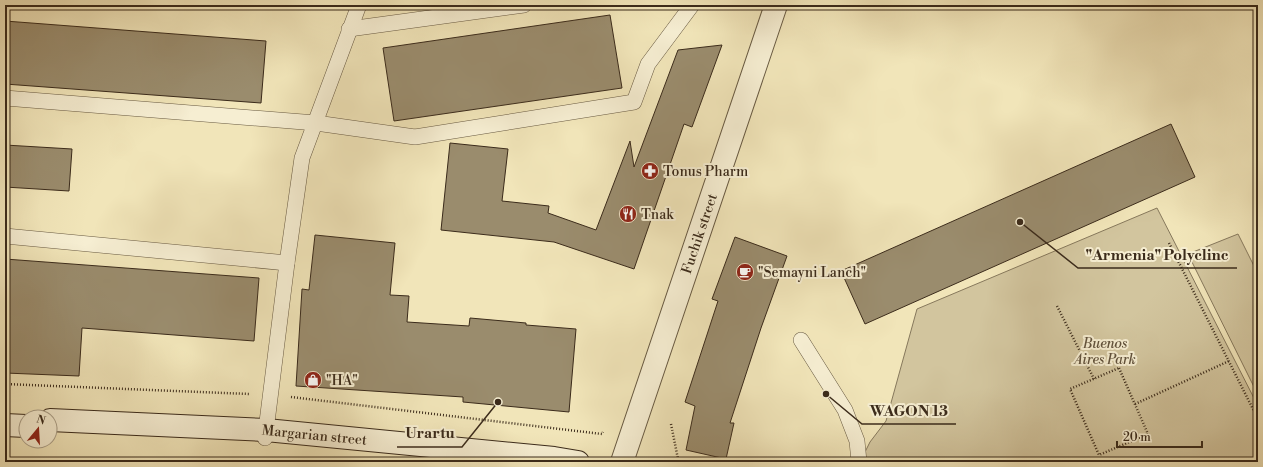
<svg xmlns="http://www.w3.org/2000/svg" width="1263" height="467" viewBox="0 0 1263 467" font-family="'Libre Bodoni',serif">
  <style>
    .green { fill: #d2c59e; stroke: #86785c }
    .building { fill: #9a8c6d; stroke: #3b2b1b }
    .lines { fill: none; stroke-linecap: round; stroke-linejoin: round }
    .service-casing { stroke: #685a42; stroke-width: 16 }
    .tertiary-casing { stroke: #685a42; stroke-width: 24 }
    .secondary-casing { stroke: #3b2b1b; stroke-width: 24 }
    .path { stroke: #3b2b1b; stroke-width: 2.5; stroke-dasharray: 1 2; stroke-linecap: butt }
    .service { stroke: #f6eed2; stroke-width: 15 }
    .tertiary { stroke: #f6eed2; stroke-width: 22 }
    .secondary { stroke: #f6eed2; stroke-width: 22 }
    .labels { text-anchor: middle; stroke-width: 4; stroke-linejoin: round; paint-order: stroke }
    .poi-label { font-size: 14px; fill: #3b2b1b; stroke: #f6eed2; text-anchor: start }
    .street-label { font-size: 14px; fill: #3b2b1b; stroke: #f6eed2 }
    .park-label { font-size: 14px; font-style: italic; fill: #61523c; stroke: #f6eed2 }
    .leader { fill: none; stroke: #3b2b1b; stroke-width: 1.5 }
    .callout-dot { fill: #3b2b1b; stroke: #f6eed2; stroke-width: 1.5 }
    .callout-label { font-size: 15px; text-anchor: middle; font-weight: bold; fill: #3b2b1b; stroke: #f6eed2; stroke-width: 4; stroke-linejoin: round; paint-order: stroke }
  </style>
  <rect width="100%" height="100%" fill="#f1e5b9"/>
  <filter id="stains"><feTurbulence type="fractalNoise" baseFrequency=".005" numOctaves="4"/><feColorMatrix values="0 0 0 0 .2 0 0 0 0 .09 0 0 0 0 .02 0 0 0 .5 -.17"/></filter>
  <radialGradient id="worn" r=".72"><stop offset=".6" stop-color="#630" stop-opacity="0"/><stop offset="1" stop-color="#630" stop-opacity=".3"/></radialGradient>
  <g class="green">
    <polygon points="1157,208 1258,406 1258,462 860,462 870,442 886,421 917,309"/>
    <polygon points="1238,234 1258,274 1258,395 1188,254"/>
  </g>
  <g class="building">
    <polygon points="610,15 622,88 394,121 383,48"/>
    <polygon points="5,21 266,41 261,103 5,84"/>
    <polygon points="722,45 692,127 684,124 634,269 554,242 441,230 450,143 508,149 502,201 549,206 548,213 596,230 630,141 634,167 678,50"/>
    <polygon points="1171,124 1195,177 865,324 841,271"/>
    <polygon points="5,145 72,149 69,191 5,187"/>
    <polygon points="315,235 395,243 390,295 409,296 407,322 469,326 470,318 526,323 526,325 576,329 569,412 463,402 463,397 296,386 302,289 309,290"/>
    <polygon points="735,237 787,256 761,328 730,423 734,423 726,459 686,450 695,406 685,402 718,301 712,299"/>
    <polygon points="5,259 259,278 254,341 82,328 79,376 5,373"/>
  </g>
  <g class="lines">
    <defs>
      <g id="service">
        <polyline points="349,29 524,5"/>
        <polyline points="5,98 316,123 415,137 634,102 648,64 692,5"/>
        <polyline points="5,236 287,263"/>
        <polyline points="801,340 845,410 857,441 859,462"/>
        <polyline points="265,438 287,263 302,158 359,5"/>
      </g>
      <g id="tertiary">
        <path id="s1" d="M622,462L776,5"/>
      </g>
      <g id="secondary">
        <path id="s2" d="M50,420L266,430L554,458L578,462"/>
        <polyline points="5,425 26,426"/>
      </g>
    </defs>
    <use href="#service" class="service-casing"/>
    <use href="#tertiary" class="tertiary-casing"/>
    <use href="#secondary" class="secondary-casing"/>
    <g class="path">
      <polyline points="1169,243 1258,419"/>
      <polyline points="1057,306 1094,379"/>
      <polygon points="1119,368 1148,434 1099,455 1070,389"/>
      <polyline points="5,384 249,394"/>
      <polyline points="291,397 602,434 603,432"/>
      <polyline points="1135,404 1229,361"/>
      <polyline points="671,424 678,459 688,462"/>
    </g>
    <use href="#service" class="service"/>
    <use href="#tertiary" class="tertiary"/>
    <use href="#secondary" class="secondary"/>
  </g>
  <defs>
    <symbol id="pharmacy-disc" viewBox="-11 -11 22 22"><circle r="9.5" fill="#8f2418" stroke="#f6eed2"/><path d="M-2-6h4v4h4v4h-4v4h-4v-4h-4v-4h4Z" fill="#fff"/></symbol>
    <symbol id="restaurant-disc" viewBox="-11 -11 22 22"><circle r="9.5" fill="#8f2418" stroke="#f6eed2"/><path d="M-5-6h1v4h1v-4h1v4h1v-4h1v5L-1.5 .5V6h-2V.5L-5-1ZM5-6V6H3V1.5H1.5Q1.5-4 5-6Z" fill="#fff"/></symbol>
    <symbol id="cafe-disc" viewBox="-11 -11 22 22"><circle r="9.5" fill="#8f2418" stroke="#f6eed2"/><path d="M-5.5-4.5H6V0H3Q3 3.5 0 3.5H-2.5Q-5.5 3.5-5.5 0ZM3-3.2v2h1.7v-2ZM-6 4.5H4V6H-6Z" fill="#fff"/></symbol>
    <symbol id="shop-disc" viewBox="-11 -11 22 22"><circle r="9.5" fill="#8f2418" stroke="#f6eed2"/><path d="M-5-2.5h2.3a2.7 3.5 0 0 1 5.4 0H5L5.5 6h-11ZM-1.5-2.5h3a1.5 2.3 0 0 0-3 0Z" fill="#fff"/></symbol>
  </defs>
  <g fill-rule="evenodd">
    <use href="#pharmacy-disc" x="640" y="161" width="20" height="20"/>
    <use href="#restaurant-disc" x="618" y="204" width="20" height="20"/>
    <use href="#cafe-disc" x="735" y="262" width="20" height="20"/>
    <use href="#shop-disc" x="303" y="370" width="20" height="20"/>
  </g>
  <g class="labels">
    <g class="poi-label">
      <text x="663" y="176">Tonus Pharm</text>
      <text x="641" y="219">Tnak</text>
      <text x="758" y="277">"Semayni Lanch"</text>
      <text x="326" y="385">"HA"</text>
    </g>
    <g class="street-label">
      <text dy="5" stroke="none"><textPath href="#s1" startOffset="241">Fuchik street</textPath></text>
      <text dy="5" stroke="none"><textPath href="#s2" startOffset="265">Margarian street</textPath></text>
    </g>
    <g class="park-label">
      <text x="1105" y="348">Buenos<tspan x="1105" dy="16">Aires Park</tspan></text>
    </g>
  </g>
  <path class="leader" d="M1020 222L1078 268H1237M826 394L862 424H956M498 402L462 447H397"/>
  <g class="callout-dot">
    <circle cx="1020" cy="222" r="4"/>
    <circle cx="826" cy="394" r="4"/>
    <circle cx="498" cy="402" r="4"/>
  </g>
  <g class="callout-label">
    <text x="1157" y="260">"Armenia" Polyclinc</text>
    <text x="909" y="416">WAGON 13</text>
    <text x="430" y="438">Urartu</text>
  </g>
  <rect width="1263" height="467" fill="none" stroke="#f1e5b9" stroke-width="20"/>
  <rect x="6" y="6" width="1251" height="455" fill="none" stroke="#3b2b1b" stroke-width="2"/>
  <rect x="10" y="10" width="1243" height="447" fill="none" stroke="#3b2b1b"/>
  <g transform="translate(38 429) rotate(18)"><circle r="19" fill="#f6eed2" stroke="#aba089"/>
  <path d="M0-3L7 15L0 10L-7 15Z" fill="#8f2418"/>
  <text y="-6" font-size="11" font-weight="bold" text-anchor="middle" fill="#3b2b1b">N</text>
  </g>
  <path d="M1117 441v6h85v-6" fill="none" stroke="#3b2b1b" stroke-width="2"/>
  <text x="1123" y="441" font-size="12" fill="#3b2b1b" stroke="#f6eed2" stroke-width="3" paint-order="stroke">20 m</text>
  <rect width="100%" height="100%" filter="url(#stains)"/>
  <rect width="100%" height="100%" fill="url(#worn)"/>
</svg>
